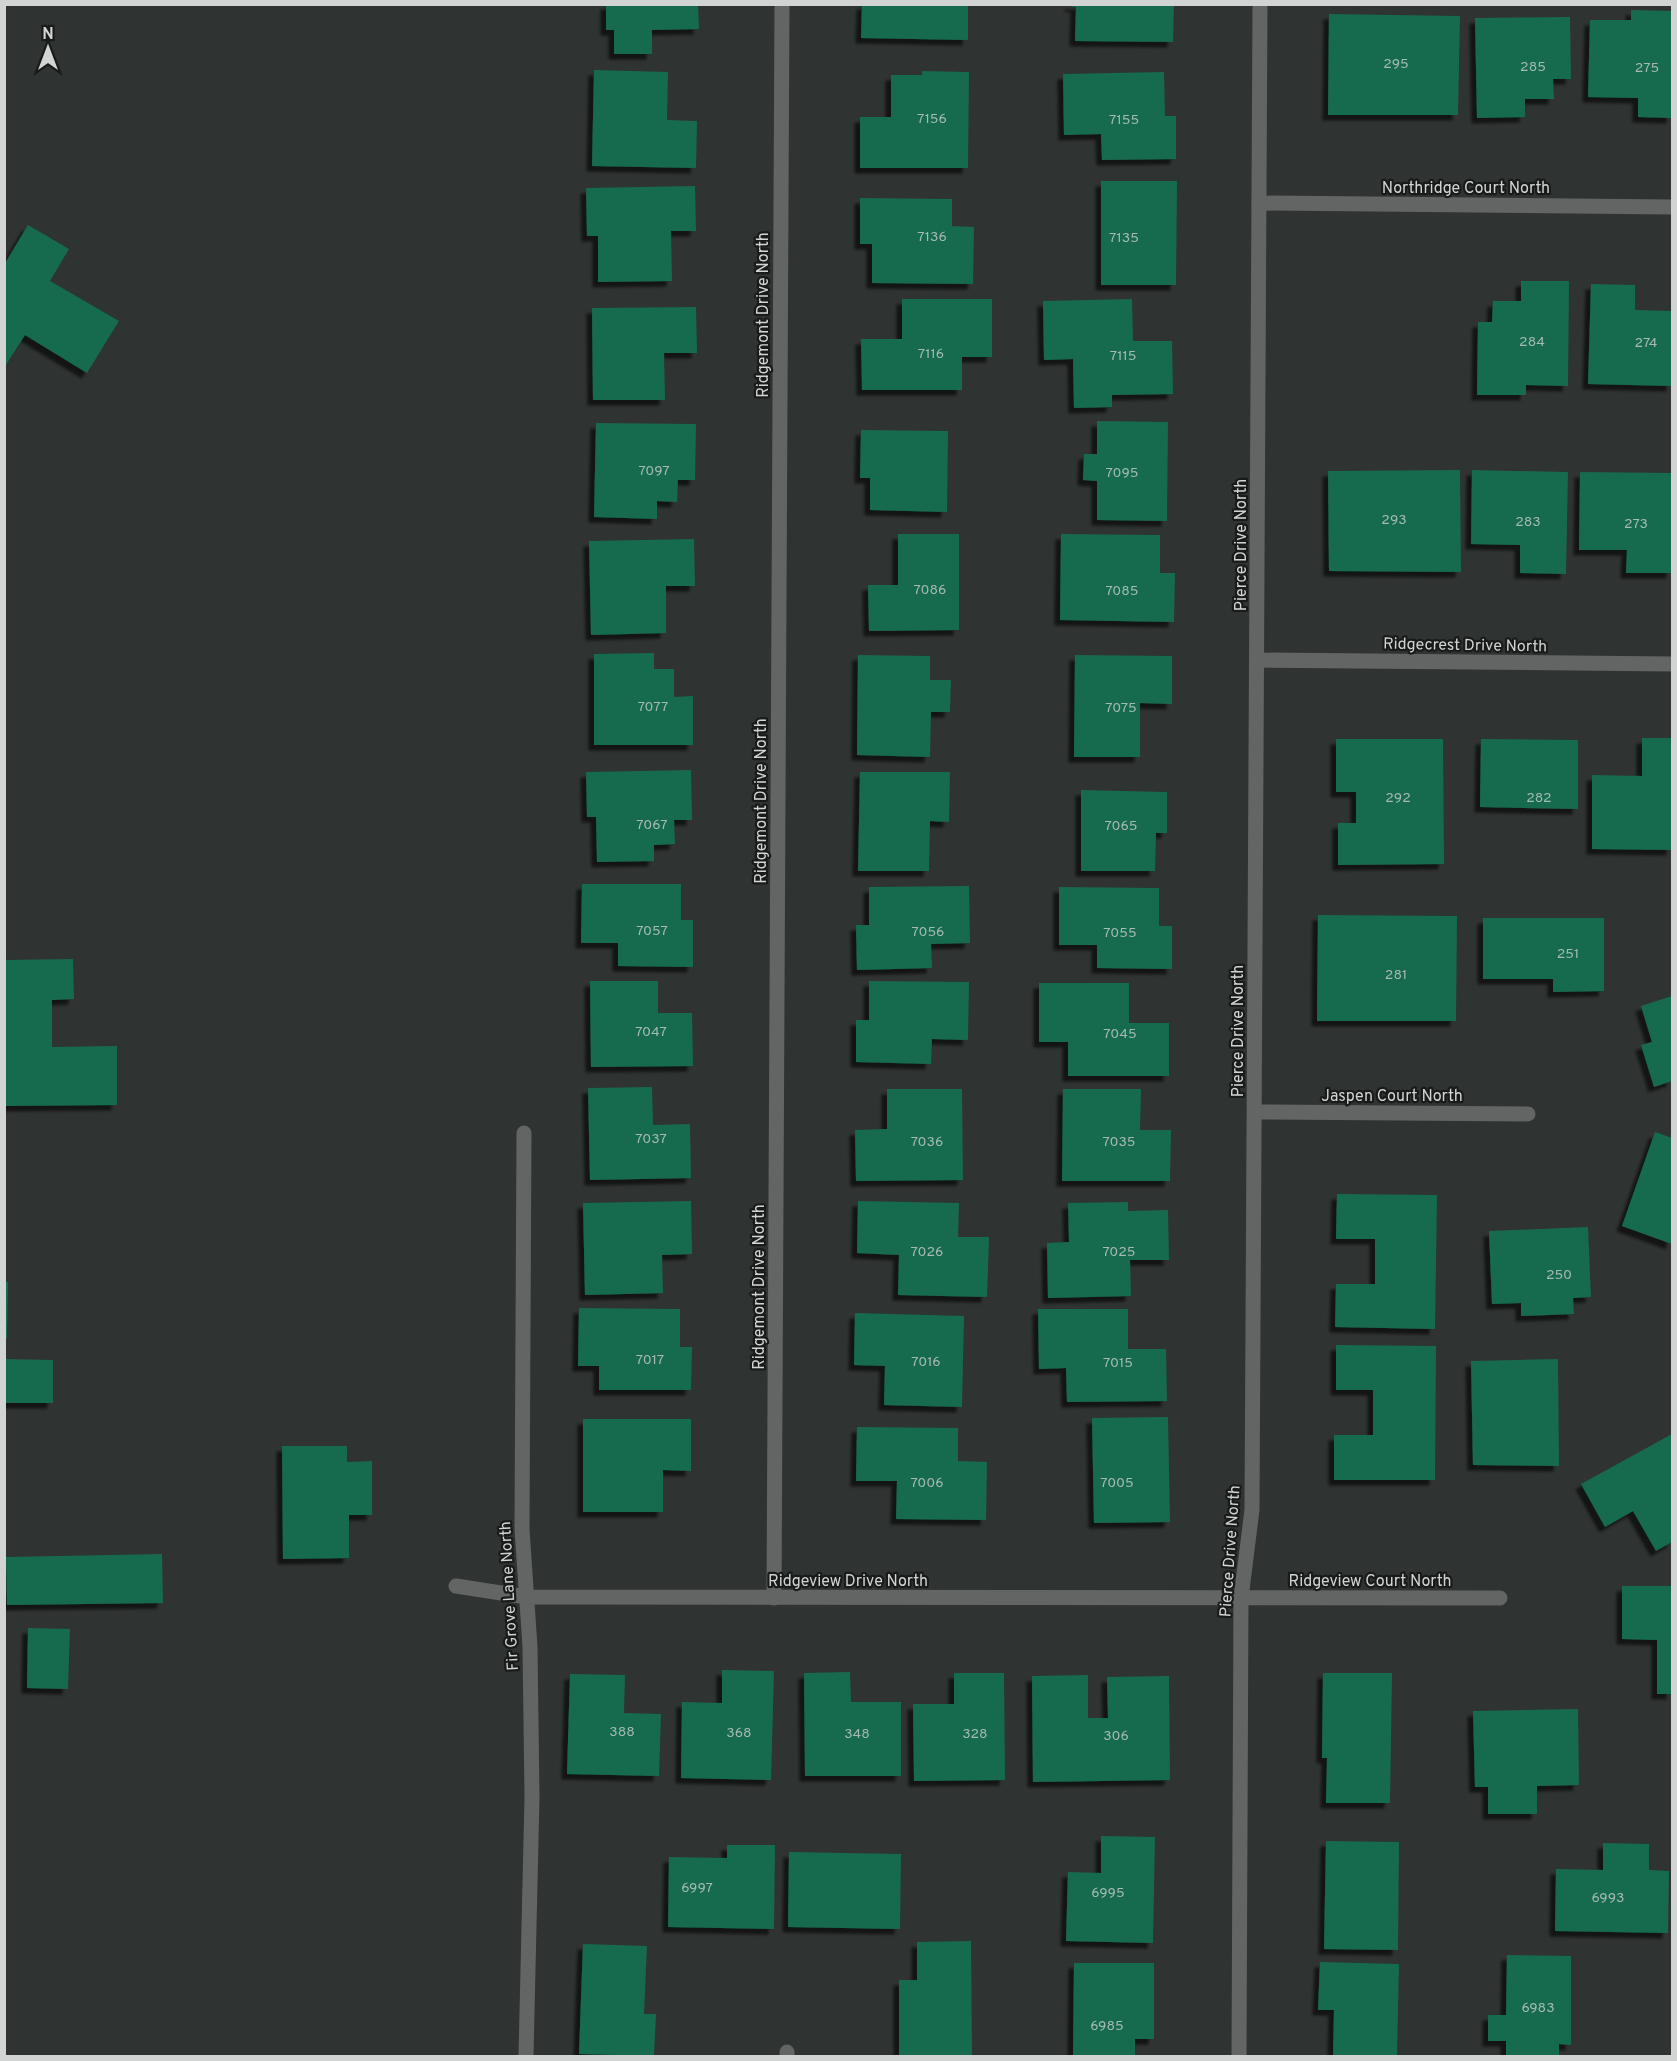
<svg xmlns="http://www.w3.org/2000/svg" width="1677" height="2061" viewBox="0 0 1677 2061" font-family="Overpass,sans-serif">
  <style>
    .building { fill: #186a4d; filter: url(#shadow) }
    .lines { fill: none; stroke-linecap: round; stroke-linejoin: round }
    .minor { stroke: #636564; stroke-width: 15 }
    .labels { text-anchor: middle; stroke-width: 4.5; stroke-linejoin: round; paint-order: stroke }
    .number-label { font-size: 14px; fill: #a4bab2 }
    .street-label { font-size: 16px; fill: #d2d4d3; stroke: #191b1a }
  </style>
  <defs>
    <filter id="shadow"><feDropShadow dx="-5.5" dy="5.5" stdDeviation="1.5" flood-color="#0009"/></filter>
  </defs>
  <rect width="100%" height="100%" fill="#2f3331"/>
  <g class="building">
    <polygon points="606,4 698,4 699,29 652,30 652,54 614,54 614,30 606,30"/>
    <polygon points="862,4 968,4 968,40 861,38"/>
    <polygon points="1070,4 1174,4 1173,42 1075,41 1076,7 1070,6"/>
    <polygon points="1631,10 1672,11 1672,118 1638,117 1638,98 1588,97 1590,20 1631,20"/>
    <polygon points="1329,14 1460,16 1458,115 1328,115"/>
    <polygon points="1570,17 1571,79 1553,79 1554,99 1525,99 1525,117 1477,118 1475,18"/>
    <polygon points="594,70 668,72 667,120 697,121 696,168 592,166"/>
    <polygon points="922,71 969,72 968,168 860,168 860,117 891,117 891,75 922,75"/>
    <polygon points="1164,72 1165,116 1176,116 1176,159 1102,160 1101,134 1064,135 1063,74"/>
    <polygon points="1101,181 1177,181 1176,285 1101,285"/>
    <polygon points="695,186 696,231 671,231 672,281 598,282 598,236 587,236 586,188"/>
    <polygon points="860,198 952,199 952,226 974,227 973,284 872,283 872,244 860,244"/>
    <polygon points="28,225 69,249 50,281 119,321 87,373 25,335 4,368 4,265"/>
    <polygon points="1521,281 1569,281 1568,386 1526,385 1526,395 1477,395 1478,322 1492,322 1493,301 1521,301"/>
    <polygon points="1591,284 1635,285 1635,310 1672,311 1672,386 1588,384"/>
    <polygon points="902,299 992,299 992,357 962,357 962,390 862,390 861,339 902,339"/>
    <polygon points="1132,299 1133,341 1172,341 1173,394 1112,395 1112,407 1074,408 1073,359 1044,360 1043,301"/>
    <polygon points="696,307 697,353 664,353 665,400 593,400 592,308"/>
    <polygon points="1097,421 1168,422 1167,521 1097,520 1097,481 1083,480 1084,454 1097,454"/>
    <polygon points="596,423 696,424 695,480 678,480 677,502 657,501 657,519 594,517"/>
    <polygon points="861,430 948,431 947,512 870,510 870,478 860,478"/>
    <polygon points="1460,470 1461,572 1329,571 1328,471"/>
    <polygon points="1472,470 1568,472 1566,574 1520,573 1520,545 1471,544"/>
    <polygon points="1580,472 1672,473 1672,573 1626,573 1627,550 1579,550"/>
    <polygon points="898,534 959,534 959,630 869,631 868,585 898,585"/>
    <polygon points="1061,534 1160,535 1160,573 1175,573 1174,622 1060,620"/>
    <polygon points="694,539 695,586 666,586 666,633 591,635 589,541"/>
    <polygon points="654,653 654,669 674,669 674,697 693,696 693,745 594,745 594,654"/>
    <polygon points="858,655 930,656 930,680 951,680 950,712 931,712 930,757 857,755"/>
    <polygon points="1075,655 1172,656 1172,704 1140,703 1140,757 1074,757"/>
    <polygon points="1642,738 1672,738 1672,850 1592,849 1592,775 1642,776"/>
    <polygon points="1336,739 1443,739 1444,864 1338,865 1338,823 1356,823 1356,792 1336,792"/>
    <polygon points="1481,739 1578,740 1578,809 1480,807"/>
    <polygon points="691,770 692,820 674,820 675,844 654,845 654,861 597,862 596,817 587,817 586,772"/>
    <polygon points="860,772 950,772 949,822 930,821 929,871 858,871"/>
    <polygon points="1081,790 1167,792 1167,833 1156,833 1155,871 1081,871"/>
    <polygon points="582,884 681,884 681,920 693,920 693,967 618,966 618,943 581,943"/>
    <polygon points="969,886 970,943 931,944 932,968 857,970 856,925 869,925 869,887"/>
    <polygon points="1059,887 1159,888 1159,926 1172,926 1172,969 1097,968 1097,945 1059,945"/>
    <polygon points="1318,915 1457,916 1456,1021 1317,1021"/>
    <polygon points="1483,918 1604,918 1604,991 1553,992 1553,979 1483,979"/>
    <polygon points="73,959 74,999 52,1000 52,1047 117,1046 117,1105 4,1106 4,960"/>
    <polygon points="590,981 658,981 658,1013 692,1013 693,1066 591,1067"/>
    <polygon points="869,981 969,982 968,1040 932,1039 931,1064 856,1062 856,1020 869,1020"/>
    <polygon points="1039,983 1129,983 1129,1023 1169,1023 1169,1076 1068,1076 1068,1042 1039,1042"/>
    <polygon points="1672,996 1672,1081 1654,1087 1641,1045 1652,1042 1641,1006"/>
    <polygon points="652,1087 653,1125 690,1124 691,1178 590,1180 588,1088"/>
    <polygon points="887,1089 962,1089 963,1180 856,1181 855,1130 887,1129"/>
    <polygon points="1063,1089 1141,1089 1140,1130 1171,1130 1170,1181 1062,1181"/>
    <polygon points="1655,1132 1672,1138 1672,1244 1622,1226"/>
    <polygon points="1337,1194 1437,1195 1435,1329 1335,1327 1336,1284 1375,1284 1375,1239 1336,1239"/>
    <polygon points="691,1201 692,1254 662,1255 663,1293 585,1295 583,1203"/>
    <polygon points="858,1201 959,1203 958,1237 989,1237 987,1297 898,1295 899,1255 857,1253"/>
    <polygon points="1128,1202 1128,1211 1168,1210 1169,1260 1130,1260 1131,1296 1048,1298 1047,1243 1069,1242 1068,1203"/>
    <polygon points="1588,1227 1591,1297 1573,1298 1574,1314 1521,1316 1521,1303 1492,1304 1489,1231"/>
    <polygon points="4,1282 8,1282 7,1338 4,1338"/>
    <polygon points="579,1308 680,1309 680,1347 692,1347 691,1390 599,1390 599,1366 578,1366"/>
    <polygon points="1038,1309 1128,1309 1128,1349 1166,1349 1167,1401 1067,1402 1066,1368 1039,1369"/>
    <polygon points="855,1313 964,1316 962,1407 884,1405 885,1366 854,1365"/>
    <polygon points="1336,1345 1436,1346 1435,1480 1334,1480 1334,1435 1373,1435 1373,1390 1336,1390"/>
    <polygon points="5,1359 53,1360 53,1403 6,1403"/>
    <polygon points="1558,1359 1559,1466 1473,1465 1471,1361"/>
    <polygon points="1168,1417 1170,1522 1094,1523 1092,1418"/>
    <polygon points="583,1419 691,1419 691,1471 663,1470 663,1512 583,1512"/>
    <polygon points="857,1427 958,1428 958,1461 987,1462 986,1520 896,1519 897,1481 856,1481"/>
    <polygon points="1672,1434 1672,1542 1656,1551 1633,1511 1605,1527 1581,1484"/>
    <polygon points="282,1446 347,1446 347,1462 372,1461 372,1515 349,1515 349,1558 283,1559"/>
    <polygon points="162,1554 163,1603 7,1605 6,1557"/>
    <polygon points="1622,1586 1672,1586 1672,1694 1657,1694 1657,1640 1622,1639"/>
    <polygon points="28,1628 70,1629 68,1689 27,1688"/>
    <polygon points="722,1670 774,1671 771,1780 681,1778 682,1702 722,1703"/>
    <polygon points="850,1672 851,1702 901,1702 901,1776 805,1776 804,1673"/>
    <polygon points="954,1673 1004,1673 1005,1780 914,1781 913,1704 954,1704"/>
    <polygon points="1323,1673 1392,1673 1390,1803 1326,1803 1327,1758 1322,1758"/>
    <polygon points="570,1674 625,1675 624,1713 661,1714 659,1776 567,1774"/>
    <polygon points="1088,1675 1088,1718 1108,1718 1107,1677 1169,1676 1170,1780 1033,1782 1032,1676"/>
    <polygon points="1578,1709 1579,1785 1537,1786 1537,1814 1488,1814 1488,1787 1475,1787 1473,1711"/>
    <polygon points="1101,1836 1155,1837 1153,1943 1066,1941 1068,1872 1101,1873"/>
    <polygon points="1326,1841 1399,1842 1398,1950 1324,1949"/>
    <polygon points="1603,1843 1649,1844 1649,1870 1669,1871 1668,1933 1555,1931 1556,1869 1603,1870"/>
    <polygon points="727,1845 775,1845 774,1929 668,1927 669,1857 727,1858"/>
    <polygon points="789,1852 901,1854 900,1929 788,1927"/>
    <polygon points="971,1941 972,2056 899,2056 899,1980 917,1980 917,1942"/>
    <polygon points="583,1944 647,1946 644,2014 656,2014 654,2056 579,2054"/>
    <polygon points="1507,1955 1571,1956 1571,2045 1559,2044 1559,2056 1506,2056 1506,2041 1488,2041 1488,2015 1506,2015"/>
    <polygon points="1320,1962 1399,1964 1397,2056 1333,2056 1334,2010 1318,2010"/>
    <polygon points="1074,1963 1154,1963 1154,2039 1135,2039 1135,2056 1073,2056"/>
  </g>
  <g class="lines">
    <g class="minor">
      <polyline points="1259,203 1672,207"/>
      <polyline points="1257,660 1672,664"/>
      <polyline points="1255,1112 1528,1114"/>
      <polyline points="524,1133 522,1529 530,1647 532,1797 526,2056"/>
      <polyline points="456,1586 527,1597 1500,1598"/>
      <polyline points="774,1598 782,4"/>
      <polyline points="787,2056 787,2052"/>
      <polyline points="1239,2056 1241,1598 1252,1510 1260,4"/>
    </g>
  </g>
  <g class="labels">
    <g class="number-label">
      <text x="1396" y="68">295</text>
      <text x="1533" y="71">285</text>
      <text x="1647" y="72">275</text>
      <text x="932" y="123">7156</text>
      <text x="1124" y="124">7155</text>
      <text x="932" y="241">7136</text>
      <text x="1124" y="242">7135</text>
      <text x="1532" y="346">284</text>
      <text x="1646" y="347">274</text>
      <text x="931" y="358">7116</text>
      <text x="1123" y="360">7115</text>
      <text x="654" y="475">7097</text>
      <text x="1122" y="477">7095</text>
      <text x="1394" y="524">293</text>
      <text x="1528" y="526">283</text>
      <text x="1636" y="528">273</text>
      <text x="930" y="594">7086</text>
      <text x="1122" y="595">7085</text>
      <text x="653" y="711">7077</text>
      <text x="1121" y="712">7075</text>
      <text x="1398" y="802">292</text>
      <text x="1539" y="802">282</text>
      <text x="652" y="829">7067</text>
      <text x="1121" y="830">7065</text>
      <text x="652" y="935">7057</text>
      <text x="928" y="936">7056</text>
      <text x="1120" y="937">7055</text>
      <text x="1568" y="958">251</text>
      <text x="1396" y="979">281</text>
      <text x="651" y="1036">7047</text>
      <text x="1120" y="1038">7045</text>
      <text x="651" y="1143">7037</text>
      <text x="927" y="1146">7036</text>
      <text x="1119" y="1146">7035</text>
      <text x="927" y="1256">7026</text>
      <text x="1119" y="1256">7025</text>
      <text x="1559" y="1279">250</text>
      <text x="650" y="1364">7017</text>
      <text x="926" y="1366">7016</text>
      <text x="1118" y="1367">7015</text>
      <text x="927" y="1487">7006</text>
      <text x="1117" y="1487">7005</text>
      <text x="622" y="1736">388</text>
      <text x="739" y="1737">368</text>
      <text x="857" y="1738">348</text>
      <text x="975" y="1738">328</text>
      <text x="1116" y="1740">306</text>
      <text x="697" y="1892">6997</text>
      <text x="1108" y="1897">6995</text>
      <text x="1608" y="1902">6993</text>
      <text x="1538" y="2012">6983</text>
      <text x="1107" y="2030">6985</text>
    </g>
    <g class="street-label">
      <text x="1466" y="193">Northridge Court North</text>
      <text transform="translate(762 315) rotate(-90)" y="6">Ridgemont Drive North</text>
      <text transform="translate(1240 545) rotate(-90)" y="6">Pierce Drive North</text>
      <text transform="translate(1465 644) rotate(1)" y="6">Ridgecrest Drive North</text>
      <text transform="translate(760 801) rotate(-90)" y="6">Ridgemont Drive North</text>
      <text transform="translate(1237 1031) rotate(-90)" y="6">Pierce Drive North</text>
      <text x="1392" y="1101">Jaspen Court North</text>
      <text transform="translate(758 1287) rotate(-90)" y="6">Ridgemont Drive North</text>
      <text transform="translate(1229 1551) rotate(-86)" y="6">Pierce Drive North</text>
      <text x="848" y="1586">Ridgeview Drive North</text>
      <text x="1370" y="1586">Ridgeview Court North</text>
      <text transform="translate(508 1596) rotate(-93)" y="6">Fir Grove Lane North</text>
    </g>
  </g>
  <rect width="1677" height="2061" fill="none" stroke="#d2d4d3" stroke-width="12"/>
  <g transform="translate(48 48)" stroke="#191b1a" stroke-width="4.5" paint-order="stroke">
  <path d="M0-4.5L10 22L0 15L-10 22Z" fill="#d2d4d3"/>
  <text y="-9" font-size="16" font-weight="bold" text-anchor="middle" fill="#d2d4d3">N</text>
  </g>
</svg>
